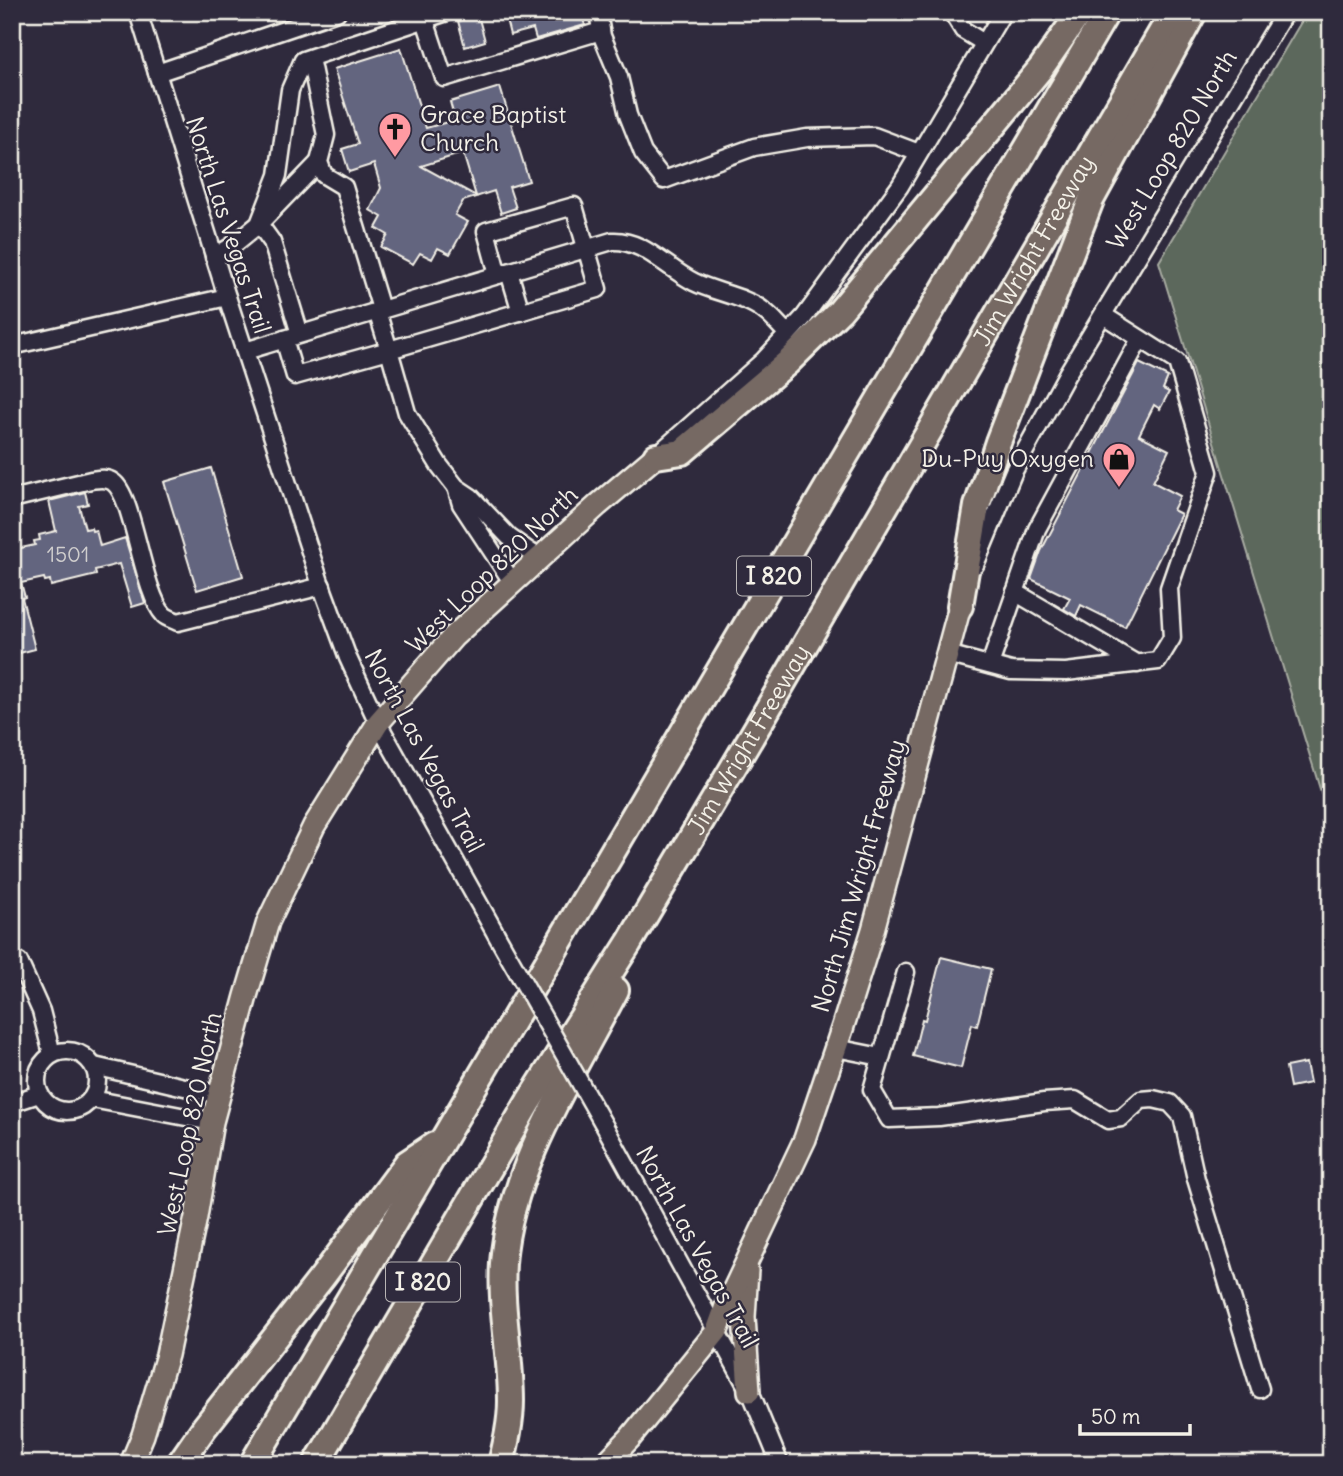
<svg xmlns="http://www.w3.org/2000/svg" width="1343" height="1476" viewBox="0 0 1343 1476" font-family="Delius,sans-serif">
  <style>
    .green { fill: #5c675c; stroke: #a8aca2; stroke-width: 2 }
    .building { fill: #64657f; stroke: #f4f1e8; stroke-width: 2; fill-rule: evenodd }
    .lines { fill: none; stroke-linecap: round; stroke-linejoin: round }
    .minor-casing { stroke: #f4f1e8; stroke-width: 21 }
    .major-casing { stroke: #f4f1e8; stroke-width: 26 }
    .highway-casing { stroke: #f4f1e8; stroke-width: 30 }
    .minor { stroke: #2f2a3d; stroke-width: 16 }
    .major { stroke: #766964; stroke-width: 21 }
    .highway { stroke: #766964; stroke-width: 24 }
    .minor-bridge-casing { stroke: #f4f1e8; stroke-width: 21; stroke-linecap: butt }
    .minor-bridge { stroke: #2f2a3d; stroke-width: 16 }
    .labels { text-anchor: middle; stroke-width: 5; stroke-linejoin: round; paint-order: stroke }
    .number-label { font-size: 21px; fill: #d0cece }
    .shield { fill: #2f2a3d; stroke: #b9b5b5; stroke-width: 2 }
    .shield-label { font-size: 23px; font-weight: bold; fill: #f4f1e8 }
    .poi-label { font-size: 24px; fill: #f4f1e8; stroke: #2f2a3d; text-anchor: start }
    .street-label { font-size: 24px; fill: #f4f1e8; stroke: #2f2a3d }
  </style>
  <rect width="100%" height="100%" fill="#2f2a3d"/>
  <filter id="ink" filterUnits="userSpaceOnUse"><feTurbulence type="fractalNoise" baseFrequency=".0143" numOctaves="2"/><feDisplacementMap in="SourceGraphic" scale="14" xChannelSelector="R" yChannelSelector="G"/><feConvolveMatrix kernelMatrix="1 2 1 2 8 2 1 2 1" color-interpolation-filters="sRGB"/></filter>
  <g filter="url(#ink)">
    <polygon class="green" points="1307,12 1331,12 1331,825 1159,262"/>
    <g class="building">
      <polygon points="512,12 581,12 585,25 536,39 533,29 510,35 506,19 514,17"/>
      <polygon points="478,15 485,41 465,47 458,21"/>
      <path d="M401,48L426,128L455,120L450,102L500,87L529,181L509,187L516,208L501,213L494,191L463,201L455,215L468,222L450,254L438,248L432,259L420,253L413,264L381,247L388,235L376,228L382,217L370,210L381,188L374,164L349,172L342,149L358,144L334,69ZM463,153L476,196L421,166Z"/>
      <polygon points="1139,363 1168,377 1163,389 1169,392 1160,409 1154,405 1139,435 1169,450 1153,482 1180,496 1173,510 1181,514 1125,627 1081,605 1076,616 1064,609 1070,598 1031,579 1041,551"/>
      <polygon points="211,468 243,576 197,590 164,482"/>
      <polygon points="85,492 88,504 79,506 85,529 91,528 92,531 96,530 100,546 125,538 145,603 132,607 119,564 95,570 96,575 51,586 50,580 45,581 44,578 21,583 25,597 22,598 35,649 12,655 12,550 35,545 34,541 40,540 39,535 56,531 49,501"/>
      <polygon points="941,957 991,969 977,1026 972,1024 961,1068 913,1056 922,1019 925,1020"/>
      <polygon points="1306,1063 1310,1083 1290,1087 1286,1067"/>
    </g>
    <g class="lines">
      <defs>
        <g id="minor">
          <polyline points="138,12 227,297 320,582 348,658 378,723 496,934"/>
          <polyline points="598,12 602,36 619,77 628,115 643,153 664,180 754,147 807,138 874,136 919,153"/>
          <polyline points="952,12 963,30 984,43"/>
          <polyline points="425,20 444,78 601,31"/>
          <polyline points="310,58 326,135 319,162 324,175 344,187 381,309"/>
          <polyline points="157,73 337,12"/>
          <polyline points="214,257 232,246 259,224 278,175 290,90 303,60 447,12"/>
          <polyline points="509,272 521,312"/>
          <path d="M498,275L612,241C643,239 666,268 694,282C714,292 747,297 764,311C773,317 780,327 788,334"/>
          <polyline points="300,334 272,242 259,224 319,162"/>
          <polyline points="284,339 295,376 389,350 377,311"/>
          <polyline points="12,346 227,297"/>
          <polyline points="245,351 498,275 486,231 574,206 598,289 389,350 407,413 439,465 456,487 471,497 509,537 539,558"/>
          <polyline points="658,454 764,360 804,317 900,186 1003,12"/>
          <polyline points="456,487 461,504 513,583"/>
          <path d="M12,499L91,480C98,479 106,477 113,482C134,496 142,592 164,615C167,618 174,620 178,622L322,586"/>
          <polyline points="975,565 1014,471 1067,374 1285,12"/>
          <polyline points="1015,592 1137,664"/>
          <polyline points="947,654 1011,671 1066,672 1158,661 1172,638 1169,588 1209,472 1177,362 1103,315"/>
          <polyline points="990,665 1037,529 1140,339"/>
          <polyline points="12,961 19,962 41,1011 52,1054"/>
          <polyline points="906,972 872,1090 889,1119 939,1117 1044,1102 1075,1100 1108,1120 1121,1118 1141,1100 1153,1099 1170,1103 1182,1116 1196,1179 1260,1389"/>
          <polyline points="836,1048 881,1057"/>
          <circle cx="67" cy="1081" r="30"/>
          <polyline points="94,1066 219,1095"/>
          <polyline points="92,1099 212,1122"/>
          <polyline points="12,1103 39,1094"/>
          <polyline points="604,1125 753,1398 780,1464"/>
        </g>
        <g id="major">
          <polyline points="747,1270 744,1317 749,1391"/>
          <polyline points="131,1464 143,1435 167,1355 196,1217 212,1122 246,996 268,922 314,826 378,723 453,637 598,505 656,456"/>
          <polyline points="605,1464 630,1438 717,1331 726,1306 805,1139 843,1026 873,930 960,606"/>
        </g>
        <g id="highway">
          <polyline points="656,456 682,452 788,362 840,311 1041,68 1080,12"/>
          <polyline points="960,606 977,506 998,442 1091,200 1194,12"/>
          <polyline points="179,1464 204,1428 323,1276 407,1163 434,1145"/>
          <polyline points="252,1464 1107,12"/>
          <path id="s1" d="M316,1464L529,1101L629,943L766,712L1173,12"/>
          <path d="M501,1464C506,1443 511,1422 511,1401C511,1355 500,1309 503,1263C510,1168 573,1073 616,990"/>
        </g>
      </defs>
      <use href="#minor" class="minor-casing"/>
      <use href="#major" class="major-casing"/>
      <use href="#highway" class="highway-casing"/>
      <use href="#minor" class="minor"/>
      <use href="#major" class="major"/>
      <use href="#highway" class="highway"/>
      <defs>
        <polyline id="minor-bridge" points="496,934 604,1125"/>
      </defs>
      <use href="#minor-bridge" class="minor-bridge-casing"/>
      <use href="#minor-bridge" class="minor-bridge"/>
    </g>
  </g>
  <defs>
    <symbol id="church-pin" viewBox="-11 -11 22 30"><path d="M0 17L-7.5 6A9.5 9.5 0 1 1 7.5 6Z" fill="#ff9aa2" stroke="#2f2a3d"/><path d="M-1.2-6h2.4v3.5h3.3v2.4h-3.3V6h-2.4V-.1h-3.3v-2.4h3.3Z" fill="#111"/></symbol>
    <symbol id="shop-pin" viewBox="-11 -11 22 30"><path d="M0 17L-7.5 6A9.5 9.5 0 1 1 7.5 6Z" fill="#ff9aa2" stroke="#2f2a3d"/><path d="M-5-2.5h2.3a2.7 3.5 0 0 1 5.4 0H5L5.5 6h-11ZM-1.5-2.5h3a1.5 2.3 0 0 0-3 0Z" fill="#111"/></symbol>
  </defs>
  <g fill-rule="evenodd">
    <use href="#church-pin" x="376" y="110" width="38" height="52"/>
    <use href="#shop-pin" x="1100" y="440" width="38" height="52"/>
  </g>
  <g class="labels">
    <g class="number-label">
      <text x="68" y="562">1501</text>
    </g>
    <g class="shield">
      <rect x="737" y="556.5" width="74" height="39" rx="5"/>
      <rect x="386" y="1262.5" width="74" height="39" rx="5"/>
    </g>
    <g class="shield-label">
      <text x="774" y="584">I 820</text>
      <text x="423" y="1290">I 820</text>
    </g>
    <g class="poi-label">
      <text x="420" y="123">Grace Baptist<tspan x="420" dy="28">Church</tspan></text>
      <text x="1094" y="467" text-anchor="end">Du-Puy Oxygen</text>
    </g>
    <g class="street-label">
      <text transform="translate(1172 150) rotate(-59)" y="8">West Loop 820 North</text>
      <text transform="translate(228 225) rotate(72)" y="8">North Las Vegas Trail</text>
      <text dy="8" stroke="none"><textPath href="#s1" startOffset="1410">Jim Wright Freeway</textPath></text>
      <text transform="translate(492 570) rotate(-44)" y="8">West Loop 820 North</text>
      <text dy="8" stroke="none"><textPath href="#s1" startOffset="844">Jim Wright Freeway</textPath></text>
      <text transform="translate(424 751) rotate(62)" y="8">North Las Vegas Trail</text>
      <text transform="translate(859 876) rotate(-74)" y="8">North Jim Wright Freeway</text>
      <text transform="translate(190 1124) rotate(-78)" y="8">West Loop 820 North</text>
      <text transform="translate(697 1247) rotate(61)" y="8">North Las Vegas Trail</text>
    </g>
  </g>
  <rect width="1343" height="1476" fill="none" stroke="#2f2a3d" stroke-width="42"/>
  <rect x="21" y="21" width="1301" height="1434" fill="none" stroke="#f4f1e8" stroke-width="2.5" filter="url(#ink)"/>
  <path d="M1080 1424v10h110v-10" fill="none" stroke="#f4f1e8" stroke-width="3.5"/>
  <text x="1091" y="1424" font-size="21" fill="#f4f1e8" stroke="#2f2a3d" stroke-width="5" paint-order="stroke">50 m</text>
</svg>
